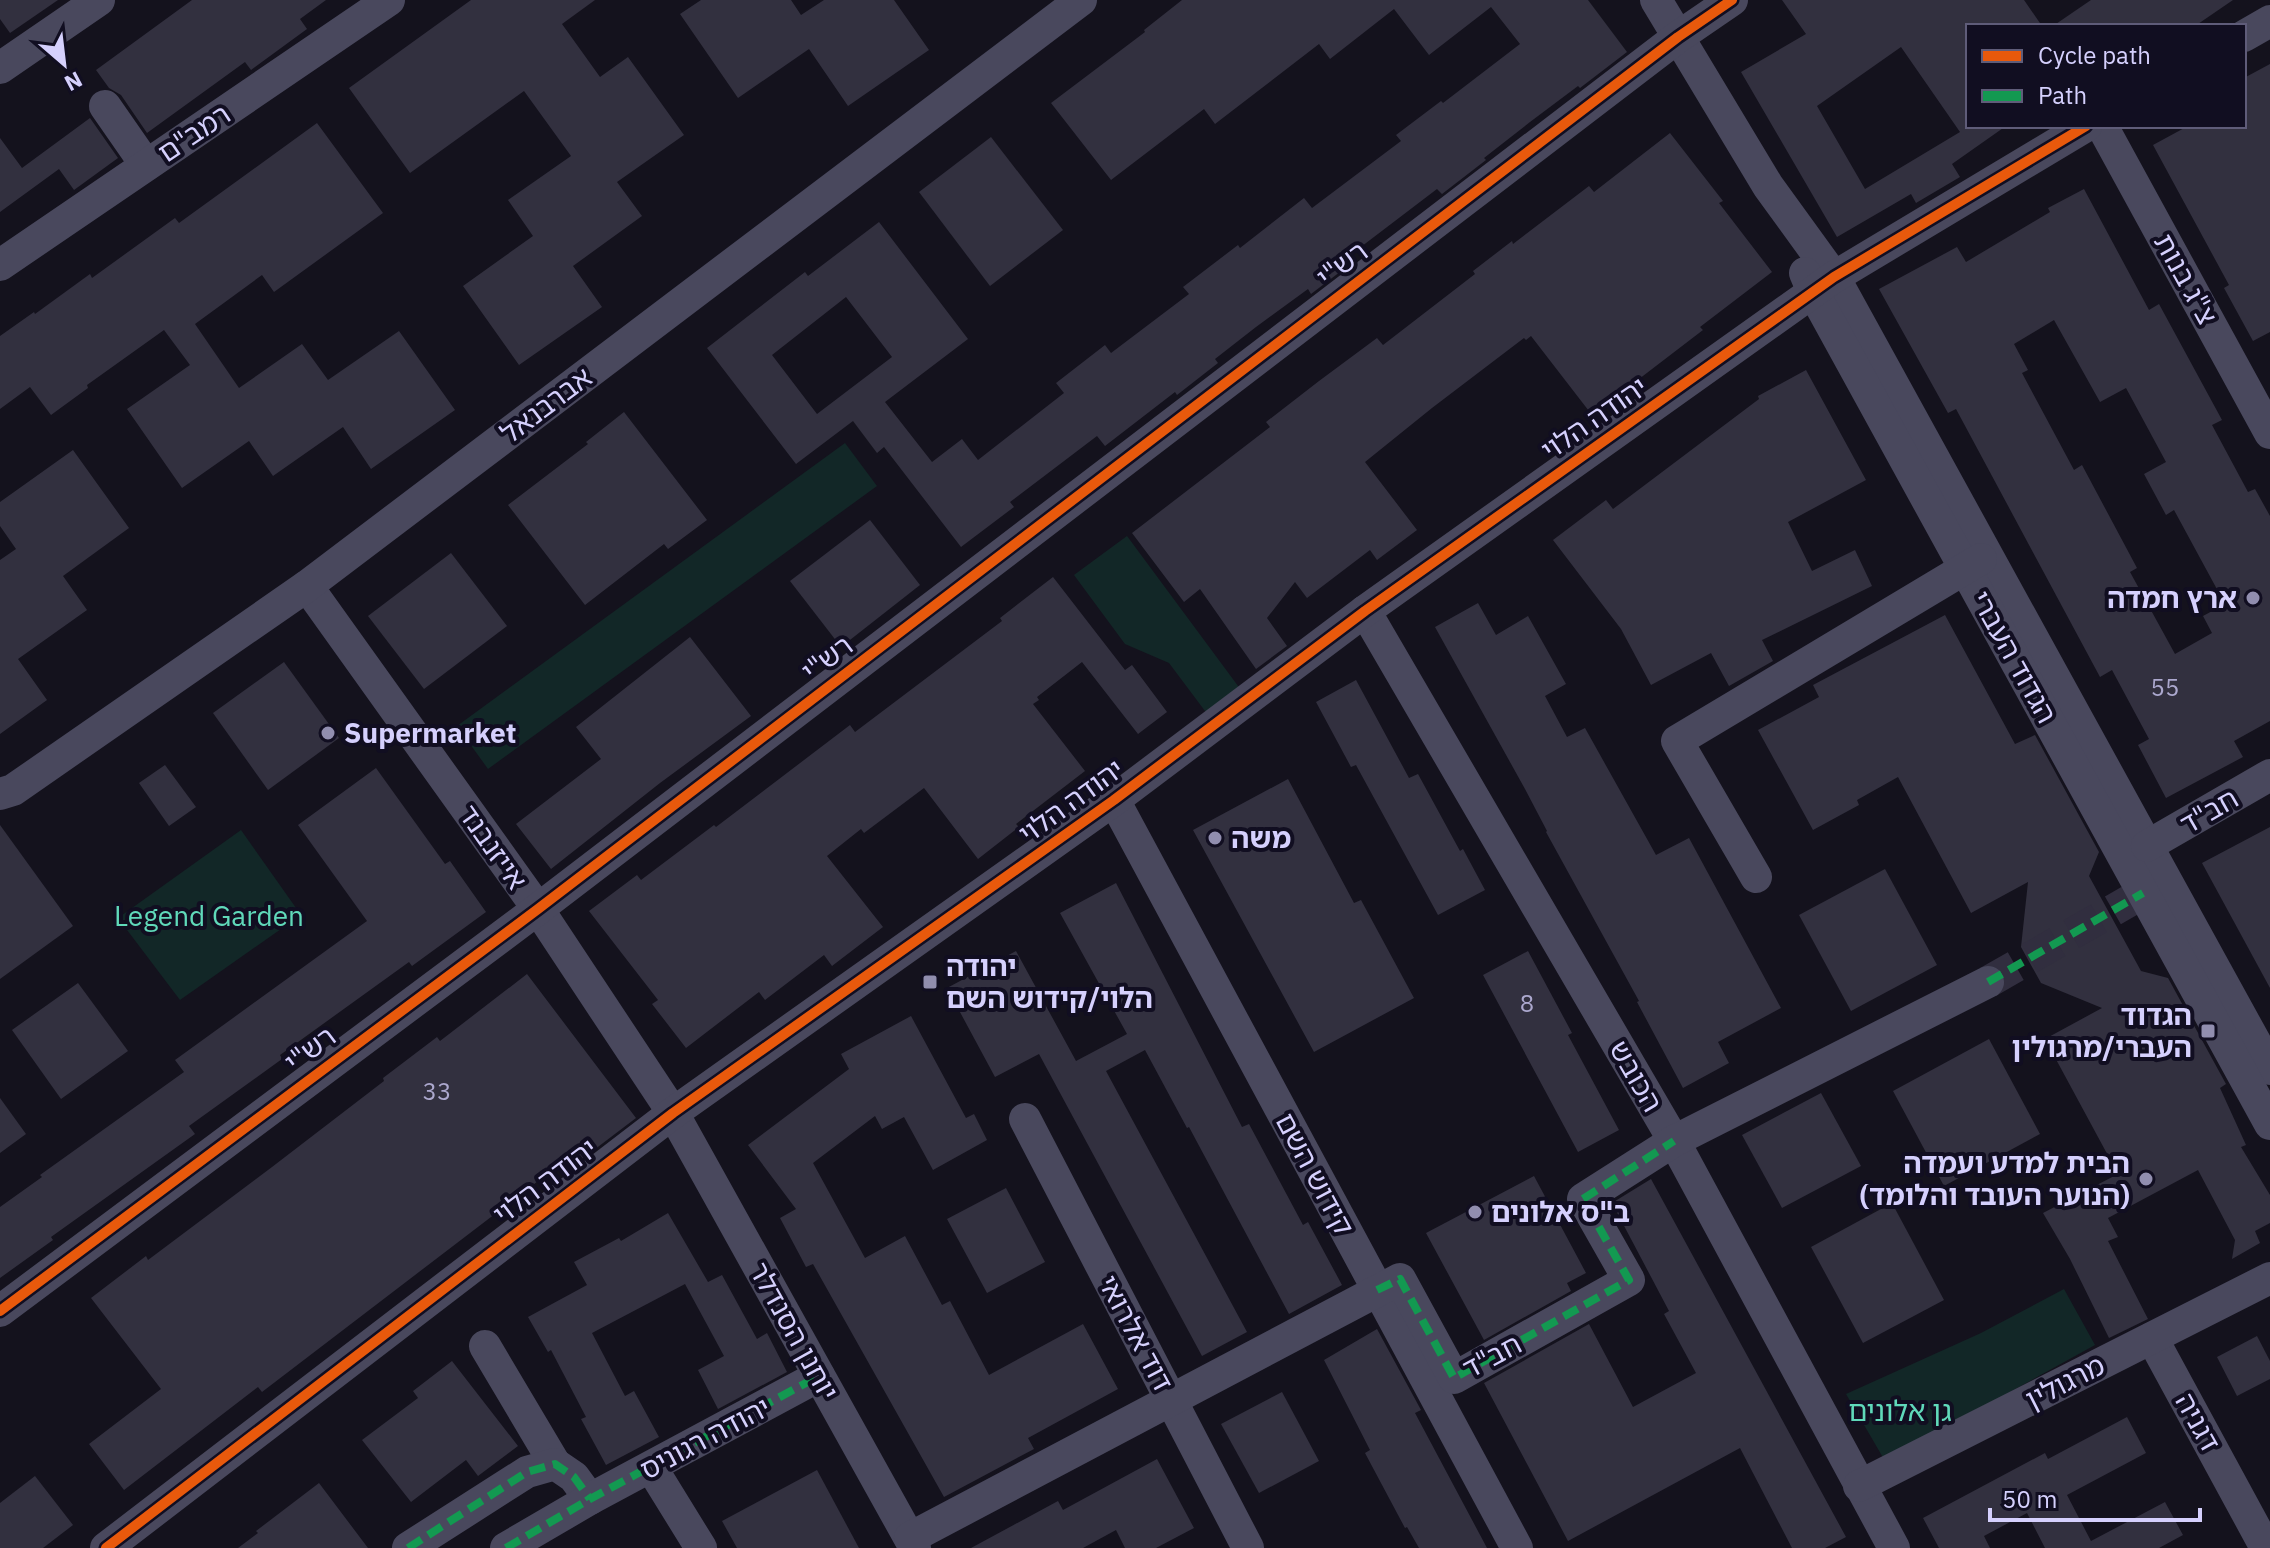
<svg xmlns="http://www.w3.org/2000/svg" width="2270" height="1548" viewBox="0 0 2270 1548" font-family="'IBM Plex Sans','Noto Sans Hebrew',sans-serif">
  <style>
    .green { fill: #122727 }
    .building { fill: #32303f; fill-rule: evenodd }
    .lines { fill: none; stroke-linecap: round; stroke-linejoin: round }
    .minor-tunnel { stroke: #312e3f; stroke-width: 32; stroke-dasharray: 32 16; stroke-linecap: butt }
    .minor { stroke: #49485d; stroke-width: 32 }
    .quiet { stroke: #139951; stroke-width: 8; stroke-dasharray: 16 8; stroke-linecap: butt }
    .cycleway-casing { stroke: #110e21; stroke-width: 15 }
    .cycleway { stroke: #e8590c; stroke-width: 10 }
    .poi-dot { fill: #918eaf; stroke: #110e21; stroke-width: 3 }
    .labels { text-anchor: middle; stroke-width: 8; stroke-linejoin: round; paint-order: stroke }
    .number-label { font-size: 24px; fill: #aca8ce }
    .street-label { font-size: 28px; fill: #d5d0fd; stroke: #110e21 }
    .poi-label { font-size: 28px; font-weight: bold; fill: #d5d0fd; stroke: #110e21; text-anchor: start }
    .park-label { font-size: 28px; fill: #60d9ba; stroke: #110e21 }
  </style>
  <rect width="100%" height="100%" fill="#14121d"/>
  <g class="green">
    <polygon points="845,443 877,486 488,769 457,726"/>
    <polygon points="1127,536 1241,690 1208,715 1169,663 1125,644 1074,575"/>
    <polygon points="241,830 301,915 180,1000 118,918"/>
    <polygon points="2064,1289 2095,1345 1885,1461 1846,1394 1981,1333"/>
  </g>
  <g class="building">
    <polygon points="0,0 58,0 10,33 0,19"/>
    <polygon points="192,0 326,0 300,19 307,29 251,70 245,62 147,133 121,95 109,88 96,70"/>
    <polygon points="471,0 595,0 562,24 600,77 628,57 684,135 617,182 642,216 573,266 602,307 519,365 463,286 533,236 508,200 571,156 524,91 410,173 349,88"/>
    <polygon points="701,0 791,0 801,15 824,0 894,0 929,50 848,106 809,49 738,98 680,14"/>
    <path d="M1182,0H1588L1627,52L1580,88L1578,86L1530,122L1484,158L1486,160L1442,194L1437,189L1349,256L1353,262L1311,294L1308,289L1256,327L1215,359L1218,363L1177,395L1175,392L1105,446L1097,436L1010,502L1014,507L961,547L884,447L877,453L853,421L796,464L707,348L805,272L808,276L879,222L968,339L885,402L932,462L962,439L978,460L1064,393L1056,383L1105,345L1111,353L1189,294L1183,287L1238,245L1240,248L1304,198L1312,208L1401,141L1396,135L1441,101L1443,103L1520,44L1491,7L1429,55L1394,9L1330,59L1319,44L1215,124L1204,109L1111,180L1051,103L1145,32L1144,30ZM846,297L892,357L817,414L772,355Z"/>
    <path d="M1782,0H2024L2042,26H1968V127L2006,126L1952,164L1960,177L1916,203L1911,194L1837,237L1741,72L1806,34ZM1901,47L1960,132L1865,189L1817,106Z"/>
    <polygon points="2091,0 2233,0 2195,26 2053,26"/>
    <polygon points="2270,64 2270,332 2253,341 2224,288 2229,285 2153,145 2188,126 2244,126 2244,78"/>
    <polygon points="90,118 118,158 74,190 59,169 0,212 0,138 22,168"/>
    <polygon points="317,123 383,213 274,292 262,275 195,324 239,388 302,344 328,380 399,331 455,410 371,469 343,427 273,476 249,441 182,488 127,409 190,365 164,330 87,385 88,388 51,415 30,387 0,409 0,336 34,312 35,314 90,274 92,278 175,218 179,223"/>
    <polygon points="1670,133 1723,201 1719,203 1772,272 1700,327 1703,330 1592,415 1531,336 1526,340 1524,338 1432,408 1365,462 1417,530 1377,560 1370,550 1307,598 1295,582 1267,618 1287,646 1256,669 1200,589 1184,602 1132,533 1270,427 1266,422 1319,381 1377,338 1383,345 1475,274 1473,271 1512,241 1513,244 1589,186 1594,192"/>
    <polygon points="991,137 1063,230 990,286 919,192"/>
    <path d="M2084,189L2149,310L2159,304L2222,420L2212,425L2248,492L2255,489L2270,516V721L2234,741L2243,757L2166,798L2138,745L2149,739L2112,670L2100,677L1956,409L1948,413L1879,289L1957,247L1966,262L2050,212L2048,208ZM2054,320L2100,402L2126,388L2166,462L2144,474L2166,515L2174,510L2225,604L2203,616L2212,633L2175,654L2130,572L2137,568L2082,465L2074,470L2022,373L2028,370L2014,344Z"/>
    <polygon points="1806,370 1866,480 1788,522 1812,571 1855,550 1872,586 1762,640 1773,661 1729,686 1711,653 1651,685 1621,629 1553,540 1606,500 1613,509 1759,399 1758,396"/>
    <polygon points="624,412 707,520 668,549 664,544 585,605 508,505 588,444 586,442"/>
    <polygon points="73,450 129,528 63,576 87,610 18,659 47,700 0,734 0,560 16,549 0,526 0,502"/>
    <polygon points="870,520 920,585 841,647 790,581"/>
    <polygon points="451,553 507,626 424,689 368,616"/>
    <polygon points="1053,577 1125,670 1132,665 1167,712 1138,734 1082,662 1037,697 1039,700 1033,704 1085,771 1016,824 1019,827 978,859 924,788 864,833 861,829 827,856 883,927 832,966 824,955 765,1000 759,992 686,1048 652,1004 658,1000 589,911 637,875 641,880 714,825 716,827 850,725 855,732 1002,621 1000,618"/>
    <polygon points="1478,603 1496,635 1528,616 1566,684 1545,696 1567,737 1585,728 1656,855 1689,838 1781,1008 1718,1042 1729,1063 1683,1088 1637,1002 1639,1001 1546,832 1547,831 1525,789 1435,627"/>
    <polygon points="1945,615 2015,744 2035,735 2099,852 2089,876 2141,971 2168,978 2226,1084 2220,1088 2246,1145 2241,1147 2270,1195 2270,1223 2255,1231 2260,1243 2232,1259 2235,1240 2198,1170 2108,1218 2118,1237 2108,1241 2148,1319 2109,1338 2070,1259 2043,1213 2118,1174 2045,1039 2102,1008 2041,983 2021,947 2028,882 1971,913 1898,777 1857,800 1859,805 1813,830 1758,730 1819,697 1813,685"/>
    <polygon points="690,637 751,716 660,783 551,869 516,824 601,759 576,727"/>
    <polygon points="284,662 339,738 268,790 213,713"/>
    <polygon points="1356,680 1409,778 1418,774 1460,851 1463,849 1485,890 1438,915 1356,765 1351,767 1316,702"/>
    <polygon points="165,765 196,807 169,826 139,783"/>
    <polygon points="376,768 445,864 450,861 486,912 412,966 409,962 280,1055 282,1059 189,1126 195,1134 51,1237 53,1240 0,1278 0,1207 42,1177 40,1175 184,1072 175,1060 367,921 298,825"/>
    <polygon points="1288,779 1354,903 1361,900 1414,998 1314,1052 1193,830"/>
    <polygon points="0,825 73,926 0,979"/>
    <polygon points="2270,827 2270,988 2202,863"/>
    <polygon points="1885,869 1937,965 1851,1011 1799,915"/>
    <polygon points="1116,883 1242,1127 1249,1124 1303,1225 1308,1222 1342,1285 1289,1314 1189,1127 1187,1128 1145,1050 1106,1071 1247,1332 1202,1356 1039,1054 995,1077 947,988 1016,951 1076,1061 1127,1034 1060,913"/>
    <polygon points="1528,951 1572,1033 1568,1035 1619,1130 1578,1152 1483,975"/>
    <polygon points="527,974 636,1118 582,1159 576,1152 262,1392 258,1387 124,1490 89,1444 161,1389 91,1298 146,1256 148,1260 272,1167 384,1081 383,1078 437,1037 440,1041"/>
    <polygon points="78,983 128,1051 61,1099 12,1030"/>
    <polygon points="911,1016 966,1118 974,1114 987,1140 933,1170 904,1117 882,1129 875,1116 813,1163 865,1258 905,1236 942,1305 950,1301 989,1375 1083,1324 1118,1389 1028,1438 1034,1449 944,1497 813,1264 806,1267 780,1218 796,1209 748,1145 849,1069 841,1054"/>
    <polygon points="1989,1039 2040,1134 1944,1186 1893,1091"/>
    <polygon points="1821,1093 1861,1166 1782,1208 1742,1135"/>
    <polygon points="0,1098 26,1134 0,1153"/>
    <polygon points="1534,1176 1586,1273 1567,1283 1571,1291 1484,1340 1426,1233"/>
    <polygon points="1651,1179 1846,1537 1825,1548 1792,1548 1740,1448 1568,1541 1484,1383 1589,1324 1633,1407 1696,1373 1664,1314 1669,1311 1612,1203"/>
    <polygon points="1006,1188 1045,1262 987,1293 947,1219"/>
    <polygon points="1892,1203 1944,1300 1863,1343 1811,1247"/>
    <polygon points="668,1213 708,1282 722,1275 757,1339 767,1333 787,1372 718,1409 698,1370 724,1356 685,1284 592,1333 625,1396 634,1391 659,1437 606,1465 581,1419 586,1417 551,1350 548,1352 528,1317 587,1285 574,1262 619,1238 621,1241"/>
    <polygon points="1377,1329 1421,1410 1415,1413 1487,1548 1419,1548 1407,1527 1405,1528 1365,1453 1370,1450 1324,1360"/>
    <polygon points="2257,1336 2270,1361 2270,1379 2237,1396 2217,1357"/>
    <polygon points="452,1361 518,1446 478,1476 466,1460 411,1502 362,1440 418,1398 413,1391"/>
    <polygon points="1282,1392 1319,1461 1259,1493 1221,1424"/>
    <polygon points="2127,1417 2146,1453 2067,1495 2091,1541 2165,1502 2183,1535 2159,1548 2045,1548 2027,1513 1984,1536 1990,1548 1939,1548 1923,1518 2045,1453 2048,1459"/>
    <polygon points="1157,1459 1194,1528 1156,1548 1125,1548 1116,1530 1083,1548 971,1548 1058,1501 1063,1510"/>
    <polygon points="817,1470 859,1548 737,1548 722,1521"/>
    <polygon points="35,1476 73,1525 43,1548 0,1548 0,1503"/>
    <polygon points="319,1483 368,1548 238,1548 258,1533 256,1531"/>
  </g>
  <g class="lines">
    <polyline class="minor-tunnel" points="1988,982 2143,893"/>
    <g class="minor">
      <polyline points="1656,0 1768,186 1834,277 2270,1069"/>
      <polyline points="2244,36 2270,21"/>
      <polyline points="0,68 99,0"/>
      <polyline points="105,106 146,165"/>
      <polyline points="2102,126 2270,433"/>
      <polyline points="0,265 389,0"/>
      <polyline points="1805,273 1813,292 2270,1124"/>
      <polyline points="307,586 538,909 673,1113 915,1548"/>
      <polyline points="1365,611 1674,1141 1894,1548"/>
      <polyline points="0,794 13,790 307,586 1081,0"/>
      <polyline points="1114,800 1517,1548"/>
      <polyline points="2147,846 2270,775"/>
      <polyline points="1756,877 1677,741 1981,559"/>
      <polyline points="1025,1119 1248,1548"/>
      <polyline points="0,1311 538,909 1678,37 1732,0"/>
      <polyline points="2152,1338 2266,1548"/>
      <polyline points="485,1346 555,1464"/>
      <polyline points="651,1467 701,1548"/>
      <polyline points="1859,1486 2270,1278"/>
      <polyline points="910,1538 1400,1279 1454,1378 1629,1280 1583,1199 1674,1141 1988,982"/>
      <polyline points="106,1548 673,1113 1114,800 1365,611 1834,277 2086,126"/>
      <polyline points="408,1548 527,1472 555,1464 574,1477 590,1499"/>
      <polyline points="506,1548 590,1499 819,1376"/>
    </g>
    <g class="quiet">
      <polyline points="1988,982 2143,893"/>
      <polyline points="1377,1290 1400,1279 1454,1378 1629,1280 1583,1199 1674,1141"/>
      <polyline points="408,1548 527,1472 555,1464 574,1477 590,1499"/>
      <polyline points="506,1548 590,1499 819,1376"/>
    </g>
    <defs>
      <g id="cycleway">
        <polyline points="0,1311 538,909 1678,37 1732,0"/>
        <polyline points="106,1548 673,1113 1114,800 1365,611 1834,277 2086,126"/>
      </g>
    </defs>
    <use href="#cycleway" class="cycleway-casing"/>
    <use href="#cycleway" class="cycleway"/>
  </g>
  <g class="poi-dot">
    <circle cx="2253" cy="598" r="8"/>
    <circle cx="328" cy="733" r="8"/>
    <circle cx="1215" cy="838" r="8"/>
    <rect x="922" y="974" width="16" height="16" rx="4"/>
    <rect x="2200" y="1023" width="16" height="16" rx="4"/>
    <circle cx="2146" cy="1179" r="8"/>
    <circle cx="1475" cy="1212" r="8"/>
  </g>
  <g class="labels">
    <g class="number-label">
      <text x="2165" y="696">55</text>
      <text x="1527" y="1012">8</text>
      <text x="437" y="1100">33</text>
    </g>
    <g class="street-label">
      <text transform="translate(194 133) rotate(-34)" y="10">רמב"ם</text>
      <text transform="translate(1342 264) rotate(-37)" y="10">רש"י</text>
      <text transform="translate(2186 279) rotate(61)" y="10">צ"ג בנות</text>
      <text transform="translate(546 405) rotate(-37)" y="10">אברבנאל</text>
      <text transform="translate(1594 418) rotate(-35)" y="10">יהודה הלוי</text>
      <text transform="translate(2014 657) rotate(61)" y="10">הגדוד העברי</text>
      <text transform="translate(827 658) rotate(-37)" y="10">רש"י</text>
      <text transform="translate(1071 801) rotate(-36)" y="10">יהודה הלוי</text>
      <text transform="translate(2209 811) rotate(-30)" y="10">חב"ד</text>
      <text transform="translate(493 847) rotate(55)" y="10">אייזנבנד</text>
      <text transform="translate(310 1049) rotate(-37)" y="10">רש"י</text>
      <text transform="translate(1636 1076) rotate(60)" y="10">הכובש</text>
      <text transform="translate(1315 1174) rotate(62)" y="10">קידוש השם</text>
      <text transform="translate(545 1181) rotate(-37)" y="10">יהודה הלוי</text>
      <text transform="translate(794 1331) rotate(61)" y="10">יוחנן הסנדלר</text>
      <text transform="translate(1136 1333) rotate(62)" y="10">דוד אלרואי</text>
      <text transform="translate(1492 1356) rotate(-28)" y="10">חב"ד</text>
      <text transform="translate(2065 1382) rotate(-27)" y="10">מרגולין</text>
      <text transform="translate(2198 1422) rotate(61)" y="10">דגניה</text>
      <text transform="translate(705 1438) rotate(-28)" y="10">יהודה רגוניס</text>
    </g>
    <g class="poi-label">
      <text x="2237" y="608" text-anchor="end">ארץ חמדה</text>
      <text x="344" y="743">Supermarket</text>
      <text x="1231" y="848">משה</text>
      <text x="946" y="976">יהודה<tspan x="946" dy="32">הלוי/קידוש השם</tspan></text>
      <text x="2192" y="1025" text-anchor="end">הגדוד<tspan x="2192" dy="32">העברי/מרגולין</tspan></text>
      <text x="2130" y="1173" text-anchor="end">הבית למדע ועמדה<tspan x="2130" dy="32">(הנוער העובד והלומד)</tspan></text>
      <text x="1491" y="1222">ב"ס אלונים</text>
    </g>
    <g class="park-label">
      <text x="209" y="926">Legend Garden</text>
      <text x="1900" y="1421">גן אלונים</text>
    </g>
  </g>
  <rect x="1966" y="24" width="280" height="104" fill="#110e21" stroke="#5f5c79" stroke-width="2"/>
  <rect x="1982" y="50" width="40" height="12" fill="#e8590c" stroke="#5f5c79" stroke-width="2"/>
  <text x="2038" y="64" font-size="24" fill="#d5d0fd">Cycle path</text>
  <rect x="1982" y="90" width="40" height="12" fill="#139951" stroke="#5f5c79" stroke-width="2"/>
  <text x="2038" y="104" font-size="24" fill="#d5d0fd">Path</text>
  <g transform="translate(64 64) rotate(152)" stroke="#110e21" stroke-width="6" paint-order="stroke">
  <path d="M0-6L14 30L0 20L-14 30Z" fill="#d5d0fd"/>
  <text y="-12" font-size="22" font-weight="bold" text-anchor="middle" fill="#d5d0fd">N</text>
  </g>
  <path d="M1990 1508v12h210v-12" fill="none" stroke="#d5d0fd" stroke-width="4"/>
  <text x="2002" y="1508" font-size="24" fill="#d5d0fd" stroke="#110e21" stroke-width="6" paint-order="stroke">50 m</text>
</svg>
